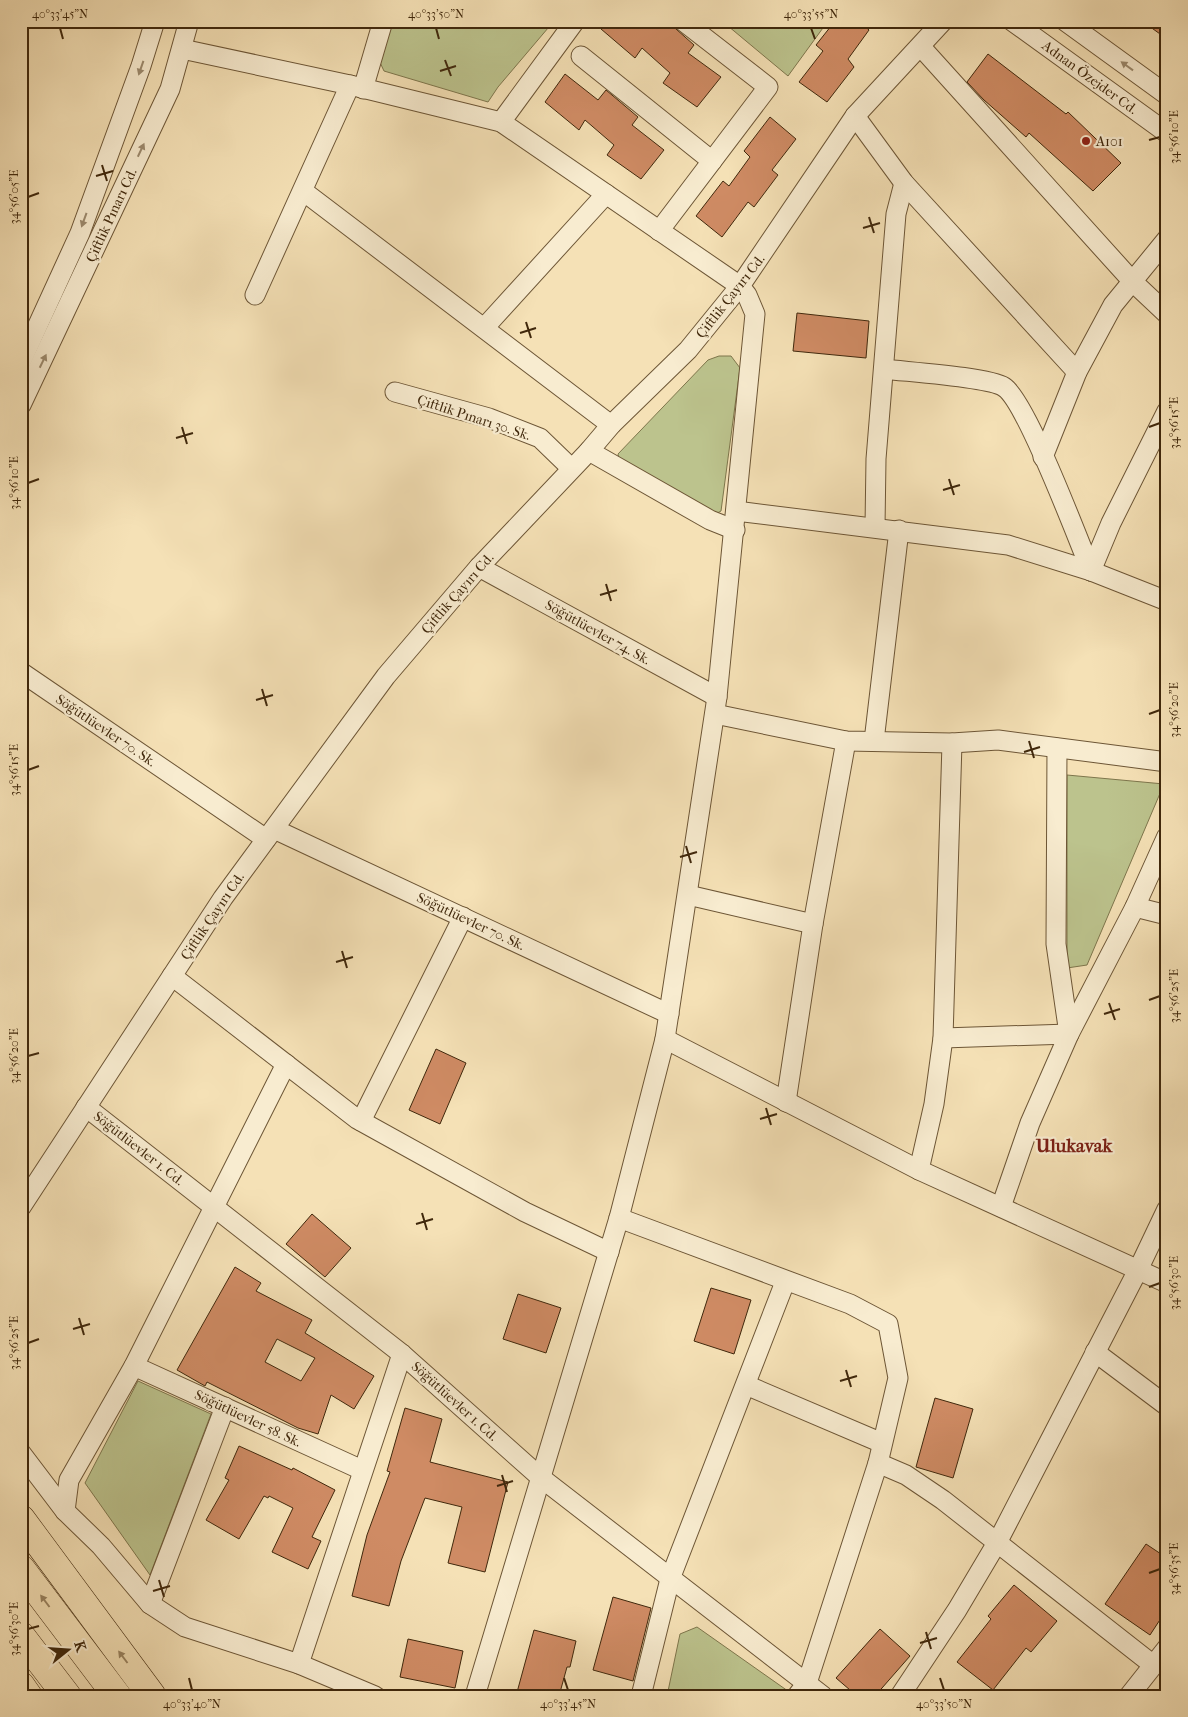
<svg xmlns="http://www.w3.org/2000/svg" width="1188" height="1717" viewBox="0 0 1188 1717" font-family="'IM FELL French Canon',serif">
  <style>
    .green { fill: #bcc38d; stroke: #7e764c }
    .building { fill: #cf8b64; stroke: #40280c; fill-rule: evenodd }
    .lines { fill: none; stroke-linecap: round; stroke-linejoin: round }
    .minor-casing { stroke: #6d5636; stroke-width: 21 }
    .highway-casing { stroke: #40280c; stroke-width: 29 }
    .minor { stroke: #f8ecd0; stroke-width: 19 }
    .highway { stroke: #f5e1b6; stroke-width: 28 }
    .oneway { fill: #9c8a6e }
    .oneway2 { fill: #9a8461 }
    .ticks { fill: none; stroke: #40280c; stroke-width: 2 }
    .poi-dot { fill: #8f2418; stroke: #f8ecd0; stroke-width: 2 }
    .labels { text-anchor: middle; stroke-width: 4.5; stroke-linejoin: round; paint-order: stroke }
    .street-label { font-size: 14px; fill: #40280c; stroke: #f8ecd0 }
    .poi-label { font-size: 14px; fill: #40280c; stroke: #f8ecd0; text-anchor: start }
    .district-label { font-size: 19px; font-weight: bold; fill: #7a1f14; stroke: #f8ecd0 }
    .neatline { fill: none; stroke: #40280c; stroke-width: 2 }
    .ticks-label { font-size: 12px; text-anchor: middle; fill: #40280c }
  </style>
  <rect width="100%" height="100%" fill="#f5e1b6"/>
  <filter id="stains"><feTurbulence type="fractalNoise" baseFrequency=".004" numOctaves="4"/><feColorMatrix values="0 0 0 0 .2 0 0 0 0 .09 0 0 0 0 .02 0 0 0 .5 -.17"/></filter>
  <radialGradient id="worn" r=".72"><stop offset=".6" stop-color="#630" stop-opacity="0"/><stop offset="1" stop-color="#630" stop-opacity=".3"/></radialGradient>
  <g class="green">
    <polygon points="388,21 554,21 498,87 488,102 384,71 377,56"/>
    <polygon points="722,21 828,21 788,76"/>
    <polygon points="719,356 731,356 740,368 721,511 712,516 621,467 618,454 708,360"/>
    <polygon points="1067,775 1164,784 1087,965 1067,968"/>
    <polygon points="138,1381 211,1414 150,1575 85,1483"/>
    <polygon points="697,1627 795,1696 667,1696 680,1634"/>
  </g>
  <g class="building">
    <polygon points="607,21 646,21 654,27 659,21 667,21 694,45 688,53 721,77 697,107 663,83 670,73 642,48 635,58 601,29"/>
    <polygon points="835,21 859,21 869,30 848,59 854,67 827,102 799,82 823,51 816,45"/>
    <polygon points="1142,21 1167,21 1167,39"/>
    <polygon points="988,54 1066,114 1068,112 1121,163 1093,191 1029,133 1026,137 984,100 967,82"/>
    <polygon points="565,74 598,100 606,90 638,117 632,125 664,150 641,179 607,155 614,145 585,120 579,130 545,102"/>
    <polygon points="770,117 796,139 772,170 778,175 754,207 748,202 722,237 696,216 723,181 729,186 750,157 744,151"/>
    <polygon points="797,313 869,321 866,358 793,351"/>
    <polygon points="436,1049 466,1063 440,1124 409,1110"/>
    <polygon points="312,1214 351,1248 325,1277 286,1244"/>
    <path d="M235,1267L261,1283L256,1291L312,1320L305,1333L374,1376L354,1409L331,1395L318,1434L298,1428L207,1382L205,1386L177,1370ZM277,1339L315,1358L301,1381L265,1362Z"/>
    <polygon points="711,1288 751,1300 734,1354 694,1341"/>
    <polygon points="518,1294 561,1308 546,1353 503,1339"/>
    <polygon points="935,1398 973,1409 953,1478 916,1467"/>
    <polygon points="405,1408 442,1419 430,1462 508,1482 485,1572 448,1563 462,1507 425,1498 401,1561 389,1606 352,1596 367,1535 390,1472 387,1471"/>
    <polygon points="239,1446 292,1470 293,1468 335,1490 312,1537 321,1541 308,1569 272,1552 293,1508 269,1496 268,1498 264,1496 239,1539 206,1520 229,1480 225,1478"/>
    <polygon points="1146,1544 1167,1558 1167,1609 1150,1635 1105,1604"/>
    <polygon points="1014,1585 1057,1621 1031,1652 1026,1648 993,1690 957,1662 991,1619 988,1616"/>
    <polygon points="613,1597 651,1608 633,1681 593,1670"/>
    <polygon points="880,1629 910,1656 875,1696 857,1696 836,1678"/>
    <polygon points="534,1630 576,1641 570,1667 567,1667 559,1696 516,1696"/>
    <polygon points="408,1639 463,1651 455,1688 400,1677"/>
  </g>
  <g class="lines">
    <defs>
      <g id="minor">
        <polyline points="1012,21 1167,133"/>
        <polyline points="1065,21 1167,95"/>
        <polyline points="921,47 1133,282 1167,314"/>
        <polyline points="182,49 350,85 501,122 740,286 747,295 755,314 717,697 665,1039 619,1218 475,1696"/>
        <polyline points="581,56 712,161"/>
        <polyline points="363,89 383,21"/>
        <polyline points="855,116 904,183 1077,372"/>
        <polyline points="501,122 575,21"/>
        <polyline points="303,191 611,425"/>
        <polyline points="659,231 768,87 683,21"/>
        <polyline points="255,295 350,85"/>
        <polyline points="484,328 606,194"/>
        <polyline points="21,362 80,233 141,66 155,21"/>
        <path d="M884,369C908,372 988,377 1004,387C1026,401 1078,539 1091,571"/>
        <polyline points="395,392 489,418 540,438 571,468"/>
        <polyline points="21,405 170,89 189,21"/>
        <polyline points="589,451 710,520 735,530"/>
        <polyline points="1043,457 1077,372 1113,305 1167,239"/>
        <polyline points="736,511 1008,545 1091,571 1167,601"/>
        <polyline points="875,527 876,459 896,214 904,183"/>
        <polyline points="479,567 717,697"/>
        <polyline points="1091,571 1111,523 1167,411"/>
        <polyline points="21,672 266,839"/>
        <polyline points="715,714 846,741 952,743 998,740 1167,762"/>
        <polyline points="874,741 899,530"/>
        <polyline points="1057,748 1056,944 1069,1034"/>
        <polyline points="274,829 669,1014"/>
        <polyline points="688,895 813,924"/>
        <polyline points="1135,907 1167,915"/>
        <polyline points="172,976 357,1119 525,1212 609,1252"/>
        <polyline points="943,1038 1069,1034"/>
        <polyline points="665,1039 919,1170 1167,1283"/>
        <polyline points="786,1102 813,924 846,741"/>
        <polyline points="86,1107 402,1354 540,1477 823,1696"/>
        <polyline points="361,1121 463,917"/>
        <polyline points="919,1170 934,1104 943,1038 952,743"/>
        <polyline points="21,1207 223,898 386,676 479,567 589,451 611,425 688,350 740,286 855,116 943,21"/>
        <polyline points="1001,1207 1030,1123 1069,1034 1135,907 1167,836"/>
        <polyline points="619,1218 850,1304 888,1324 898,1378 878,1463 807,1683 797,1696"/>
        <polyline points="1095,1352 1167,1406"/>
        <polyline points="134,1366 362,1470"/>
        <polyline points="746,1385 882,1443"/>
        <polyline points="21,1453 65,1511 101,1546 150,1604 185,1627 299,1664"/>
        <polyline points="878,1463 906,1475 943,1500 1152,1664"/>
        <polyline points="65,1511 69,1480 134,1366 286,1064"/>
        <polyline points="150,1604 225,1407"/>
        <polyline points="375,1696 299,1664 402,1354"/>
        <polyline points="641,1696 670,1579 785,1282"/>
        <polyline points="900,1696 957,1610 998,1541 1138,1270 1167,1209"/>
        <polyline points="1129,1696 1167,1648"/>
      </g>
      <g id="highway">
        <polyline points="21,1519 152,1696"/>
        <polyline points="21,1569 117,1696"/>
        <polyline points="21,1636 67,1696"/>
        <polyline points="21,1686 28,1696"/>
      </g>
    </defs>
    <use href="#minor" class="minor-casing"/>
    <use href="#highway" class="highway-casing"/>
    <use href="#minor" class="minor"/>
    <use href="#highway" class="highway"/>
  </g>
  <defs><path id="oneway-solid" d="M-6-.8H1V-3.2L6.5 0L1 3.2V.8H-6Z" transform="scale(1.25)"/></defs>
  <g class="oneway">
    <use href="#oneway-solid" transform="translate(1127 66) rotate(-144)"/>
    <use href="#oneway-solid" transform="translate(141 68) rotate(109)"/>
    <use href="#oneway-solid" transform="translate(141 150) rotate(-65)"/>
    <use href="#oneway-solid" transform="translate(84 220) rotate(110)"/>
    <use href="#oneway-solid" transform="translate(43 361) rotate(-64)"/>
  </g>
  <g class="oneway2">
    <use href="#oneway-solid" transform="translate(45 1601) rotate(-127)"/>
    <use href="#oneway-solid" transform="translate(123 1657) rotate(-127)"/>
  </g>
  <path class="ticks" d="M60,28L63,39M436,28L439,39M811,28L815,39M445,60L451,76M440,71L456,66M1149,140L1160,137M102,165L107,181M96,176L113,171M28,197L39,193M869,217L874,233M863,228L880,223M526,322L531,338M520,333L536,328M182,427L187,444M1149,427L1160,423M176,438L193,433M949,479L954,495M28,483L39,479M943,490L960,485M606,584L611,601M600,595L617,590M262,689L267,706M256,700L273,695M1149,714L1160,710M1029,741L1034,758M1024,752L1040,747M28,770L39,766M686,846L691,863M680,857L697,852M342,951L347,968M336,962L353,957M1149,1000L1160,996M1109,1003L1115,1020M1104,1014L1120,1009M28,1056L39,1053M766,1108L771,1125M760,1119L777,1114M422,1213L427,1230M416,1224L433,1219M1149,1287L1160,1283M79,1318L84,1335M73,1329L90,1324M28,1343L39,1339M846,1370L851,1387M840,1381L857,1376M502,1475L507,1492M497,1486L513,1481M1149,1573L1160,1569M159,1580L164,1597M153,1591L170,1586M28,1629L39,1626M926,1632L931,1649M920,1643L937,1638M189,1678L192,1690M564,1678L568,1690M940,1678L944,1690"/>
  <circle class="poi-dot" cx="1086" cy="141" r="5"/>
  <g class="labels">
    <g class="street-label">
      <text transform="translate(1090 77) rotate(36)" y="5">Adnan Özejder Cd.</text>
      <text transform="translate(111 215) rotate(-65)" y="5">Çiftlik Pınarı Cd.</text>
      <text transform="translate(730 296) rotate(-52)" y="5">Çiftlik Çayırı Cd.</text>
      <text transform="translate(474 417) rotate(18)" y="5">Çiftlik Pınarı 30. Sk.</text>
      <text transform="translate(457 593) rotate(-49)" y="5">Çiftlik Çayırı Cd.</text>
      <text transform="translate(598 632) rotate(29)" y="5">Söğütlüevler 74. Sk.</text>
      <text transform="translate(106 730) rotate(34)" y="5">Söğütlüevler 70. Sk.</text>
      <text transform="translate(212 916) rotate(-56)" y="5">Çiftlik Çayırı Cd.</text>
      <text transform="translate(471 921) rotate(25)" y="5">Söğütlüevler 70. Sk.</text>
      <text transform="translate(139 1148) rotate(38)" y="5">Söğütlüevler 1. Cd.</text>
      <text transform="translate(455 1401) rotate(42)" y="5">Söğütlüevler 1. Cd.</text>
      <text transform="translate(248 1418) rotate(25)" y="5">Söğütlüevler 58. Sk.</text>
    </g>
    <g class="poi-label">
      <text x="1096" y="146">A101</text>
    </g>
    <g class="district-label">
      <text x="1074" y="1152">Ulukavak</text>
    </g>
  </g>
  <rect width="1188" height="1717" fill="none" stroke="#f5e1b6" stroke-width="55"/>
  <g transform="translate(68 1650) rotate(73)" stroke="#f8ecd0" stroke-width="4" paint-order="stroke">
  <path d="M0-4L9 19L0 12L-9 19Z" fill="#40280c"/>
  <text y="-8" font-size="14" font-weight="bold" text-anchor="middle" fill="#40280c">K</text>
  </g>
  <rect x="28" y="28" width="1132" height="1662" class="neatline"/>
  <g class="ticks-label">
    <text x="60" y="18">40°33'45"N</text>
    <text x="436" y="18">40°33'50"N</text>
    <text x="811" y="18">40°33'55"N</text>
    <text transform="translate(1174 137) rotate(-90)" y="4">34°56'10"E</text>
    <text transform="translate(14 197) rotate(-90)" y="4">34°56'05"E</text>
    <text transform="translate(1174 423) rotate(-90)" y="4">34°56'15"E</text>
    <text transform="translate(14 483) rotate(-90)" y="4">34°56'10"E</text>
    <text transform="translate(1174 710) rotate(-90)" y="4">34°56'20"E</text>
    <text transform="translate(14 770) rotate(-90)" y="4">34°56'15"E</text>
    <text transform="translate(1174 996) rotate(-90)" y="4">34°56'25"E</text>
    <text transform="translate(14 1056) rotate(-90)" y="4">34°56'20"E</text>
    <text transform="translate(1174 1283) rotate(-90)" y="4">34°56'30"E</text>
    <text transform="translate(14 1343) rotate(-90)" y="4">34°56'25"E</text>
    <text transform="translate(1174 1569) rotate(-90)" y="4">34°56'35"E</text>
    <text transform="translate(14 1629) rotate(-90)" y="4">34°56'30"E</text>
    <text x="192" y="1708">40°33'40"N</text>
    <text x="568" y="1708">40°33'45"N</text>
    <text x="944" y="1708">40°33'50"N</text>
  </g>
  <rect width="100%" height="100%" filter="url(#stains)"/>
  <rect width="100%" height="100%" fill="url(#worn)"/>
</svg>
